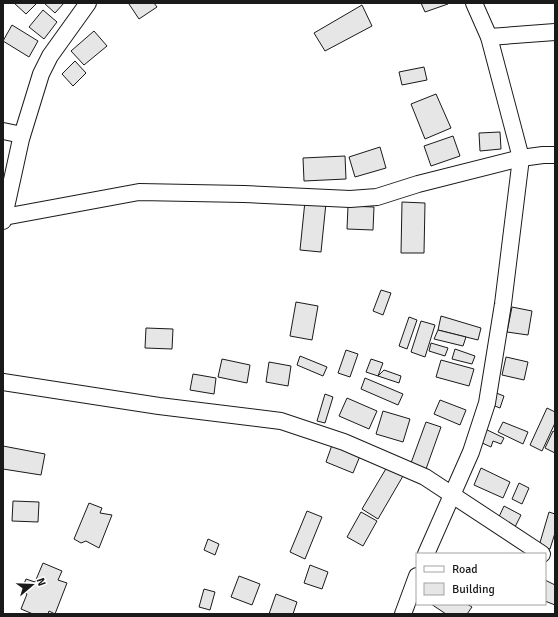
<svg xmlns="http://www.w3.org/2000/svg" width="558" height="617" viewBox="0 0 558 617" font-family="Signika,sans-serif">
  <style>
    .building { fill: #e6e6e6; stroke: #1a1a1a }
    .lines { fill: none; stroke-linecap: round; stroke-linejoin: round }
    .minor-casing { stroke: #1a1a1a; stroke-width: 18 }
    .minor { stroke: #fff; stroke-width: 16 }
  </style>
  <rect width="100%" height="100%" fill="#fff"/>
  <g class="building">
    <polygon points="14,3 37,3 26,14"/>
    <polygon points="44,3 64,3 55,13"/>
    <polygon points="130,3 154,3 157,7 139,19 129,4"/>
    <polygon points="421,3 448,3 448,4 425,12"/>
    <polygon points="362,5 372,26 325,51 314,33"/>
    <polygon points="43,10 57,22 44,39 29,27"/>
    <polygon points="12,25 38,41 29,57 3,41"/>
    <polygon points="94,31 107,46 84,65 71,51"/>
    <polygon points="75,61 86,73 73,86 62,74"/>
    <polygon points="424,67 427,80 402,85 399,72"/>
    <polygon points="436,94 451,128 425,139 411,104"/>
    <polygon points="500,132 501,149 480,151 479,133"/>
    <polygon points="453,136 460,156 431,166 424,146"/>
    <polygon points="380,147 386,168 355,177 349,157"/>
    <polygon points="345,156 346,179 304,181 303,158"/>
    <polygon points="305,201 326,203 321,252 300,250"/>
    <polygon points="402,202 425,203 424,253 401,253"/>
    <polygon points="348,206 374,207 373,230 347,229"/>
    <polygon points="381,290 391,293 383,315 373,311"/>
    <polygon points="296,302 318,306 312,340 290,336"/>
    <polygon points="512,307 532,311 528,335 507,332"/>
    <polygon points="441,316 481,328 478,340 438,330"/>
    <polygon points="409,317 417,320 407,349 399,346"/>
    <polygon points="421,321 435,325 425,357 411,352"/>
    <polygon points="146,328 173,329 172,349 145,348"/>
    <polygon points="438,330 466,337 463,346 434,339"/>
    <polygon points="431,343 448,348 445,356 429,351"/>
    <polygon points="455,349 475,356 472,364 452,359"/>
    <polygon points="346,350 358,354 350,377 338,373"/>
    <polygon points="300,356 327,367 323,376 297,365"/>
    <polygon points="506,357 528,362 524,380 502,375"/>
    <polygon points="222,359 250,365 247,383 218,377"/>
    <polygon points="371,359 383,363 378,376 366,372"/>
    <polygon points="441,360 474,369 469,386 436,377"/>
    <polygon points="269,362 291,366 288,386 266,382"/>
    <polygon points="384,370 401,376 399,383 378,376"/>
    <polygon points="193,374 216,378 214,394 190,390"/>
    <polygon points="365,378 403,394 398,405 361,389"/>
    <polygon points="491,391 504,396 500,408 487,403"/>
    <polygon points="325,394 333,397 325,423 317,421"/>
    <polygon points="347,398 377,411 369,429 339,416"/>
    <polygon points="440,400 466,410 460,425 434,414"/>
    <polygon points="547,408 555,412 555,423 542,451 530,445"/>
    <polygon points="383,411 410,419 403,442 376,434"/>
    <polygon points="426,422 441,427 426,469 411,463"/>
    <polygon points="503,422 528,432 523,444 498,432"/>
    <polygon points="481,427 504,438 501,444 493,441 491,447 480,442"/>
    <polygon points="553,431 555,432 555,453 545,448"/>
    <polygon points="332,445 360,456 353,473 326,462"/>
    <polygon points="3,446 45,454 41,475 3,469"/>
    <polygon points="387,467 403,476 378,519 362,509"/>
    <polygon points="481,468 510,482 503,498 474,485"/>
    <polygon points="519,483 529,488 522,504 512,499"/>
    <polygon points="13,501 39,502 38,522 12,521"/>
    <polygon points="89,503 102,508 100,513 112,515 99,548 86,541 81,543 74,539"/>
    <polygon points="504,506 521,515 514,529 497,521"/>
    <polygon points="307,511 322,517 305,559 290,552"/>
    <polygon points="361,512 377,521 363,546 347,537"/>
    <polygon points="549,512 555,514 555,533 550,549 539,546"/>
    <polygon points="208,539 219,544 215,555 204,550"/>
    <polygon points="43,563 62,571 58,580 67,583 55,614 49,611 48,614 33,614 21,609 27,594 21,591 26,579 35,582"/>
    <polygon points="310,565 328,572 322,589 304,583"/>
    <polygon points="239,576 260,584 252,605 231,597"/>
    <polygon points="545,580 555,585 555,605 545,601"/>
    <polygon points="204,589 215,592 210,610 199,607"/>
    <polygon points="276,594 297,602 293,614 269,614"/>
    <polygon points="431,604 467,604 472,607 467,614 446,614"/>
  </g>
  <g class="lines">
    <defs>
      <g id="minor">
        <polyline points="489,37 555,32"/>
        <polyline points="3,131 22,135"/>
        <polyline points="4,217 139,192 244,194 350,199 377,197 418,184 521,158 543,155 555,155"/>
        <polyline points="3,221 21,139 41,74 50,56 88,3"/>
        <polyline points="3,382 159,406 281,421 344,442 425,477 542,554"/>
        <polyline points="426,554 471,452 487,403 503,304 521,158 489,37 474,3"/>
        <polyline points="403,614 417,576"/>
      </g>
    </defs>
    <use href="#minor" class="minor-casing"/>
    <use href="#minor" class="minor"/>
  </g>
  <rect width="558" height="617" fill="none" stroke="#1a1a1a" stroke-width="8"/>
  <rect x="416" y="553" width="130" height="52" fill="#ffffff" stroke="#a3a3a3"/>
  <rect x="424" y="566" width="20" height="6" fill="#ffffff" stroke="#a3a3a3"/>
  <text x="452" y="573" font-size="12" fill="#1a1a1a">Road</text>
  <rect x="424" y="583" width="20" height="12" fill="#e6e6e6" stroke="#a3a3a3"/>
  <text x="452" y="593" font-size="12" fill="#1a1a1a">Building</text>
  <g transform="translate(32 585) rotate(71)" stroke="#ffffff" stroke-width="3" paint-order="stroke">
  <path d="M0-3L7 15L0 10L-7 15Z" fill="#1a1a1a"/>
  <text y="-6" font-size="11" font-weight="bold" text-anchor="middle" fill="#1a1a1a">N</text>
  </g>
</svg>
